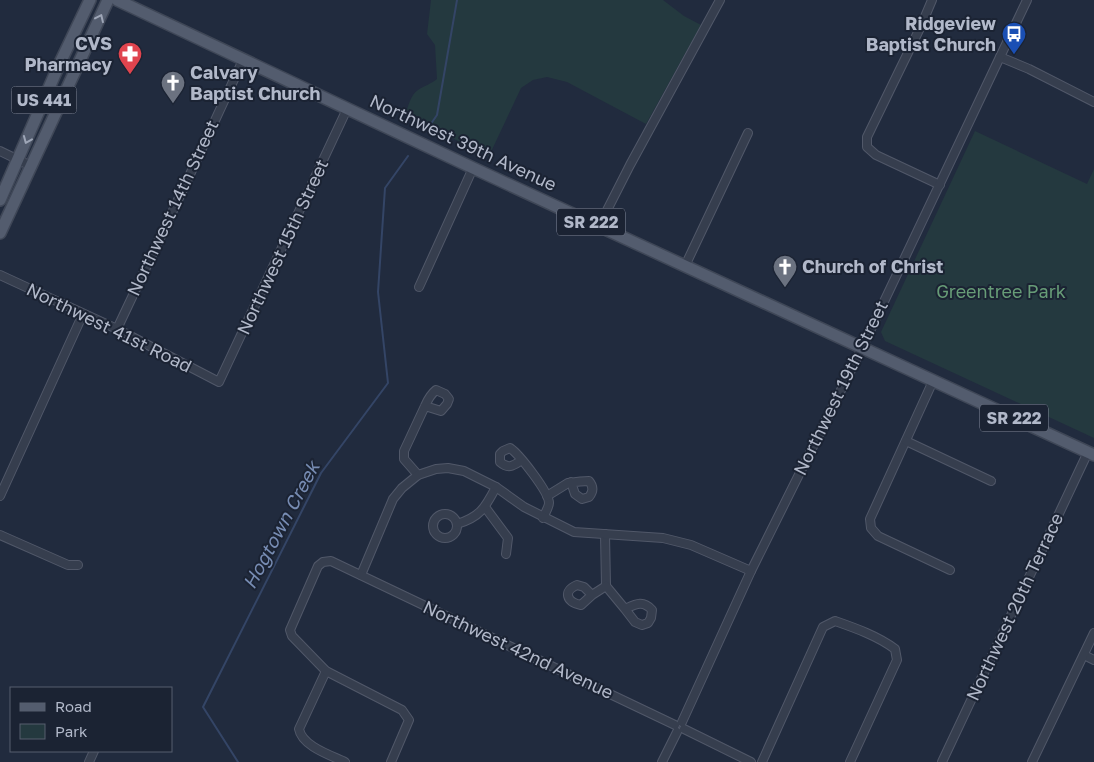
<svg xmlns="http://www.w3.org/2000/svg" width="1094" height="762" viewBox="0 0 1094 762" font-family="'Golos Text',sans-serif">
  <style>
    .green { fill: #24393f }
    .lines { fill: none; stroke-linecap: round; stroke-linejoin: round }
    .stream { stroke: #344566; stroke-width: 2 }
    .street-casing { stroke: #515869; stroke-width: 10 }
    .primary-casing { stroke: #3f4757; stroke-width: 14 }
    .street { stroke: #363e4e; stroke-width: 8 }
    .primary { stroke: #535c6e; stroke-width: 11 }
    .oneway { stroke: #9ea6b7 }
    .labels { text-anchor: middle; stroke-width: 4; stroke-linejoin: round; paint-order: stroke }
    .shield { fill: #1b2333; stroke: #848b9c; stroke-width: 1 }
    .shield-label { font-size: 16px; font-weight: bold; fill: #b1b8c9 }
    .poi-label { font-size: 18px; font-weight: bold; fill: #b1b8c9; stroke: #1b2333; text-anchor: end }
    .street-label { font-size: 18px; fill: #b1b8c9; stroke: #1b2333 }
    .park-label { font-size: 18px; fill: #679c77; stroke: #1b2333 }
    .water-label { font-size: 19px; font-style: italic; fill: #778cb3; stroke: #1b2333 }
  </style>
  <rect width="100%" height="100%" fill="#212b3e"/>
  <g class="green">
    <path d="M431,0H663L684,16L701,25L646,124L567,82L547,77L533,80L521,88L489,156L405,115C408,107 411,94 418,90C424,86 431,84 437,79L435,45L427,34Z"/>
    <polygon points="975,131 1087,184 1094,169 1094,438 885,341 881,332"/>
  </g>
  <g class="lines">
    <g class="stream">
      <polyline points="428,128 437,115 457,0"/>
      <polyline points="238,762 203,707 321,473 388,383 378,292 385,188 408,156"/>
    </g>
    <defs>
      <g id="street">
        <polyline points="932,0 921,26 867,137 867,147 876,155 940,185"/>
        <polyline points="1000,57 1029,69 1094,102"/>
        <polyline points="0,151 31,166"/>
        <polyline points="599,226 630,165 720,0"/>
        <polyline points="685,266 748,133"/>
        <polyline points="0,275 117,329 219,382 347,109"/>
        <polyline points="419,287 473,168"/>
        <polyline points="117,329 186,183 243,60"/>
        <polyline points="933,381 870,519 871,528 878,536 950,570"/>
        <polyline points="906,441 991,481"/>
        <path d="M522,460C514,465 509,470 500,462V454L503,451L510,448C519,454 549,492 549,503C549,507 545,513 543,518"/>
        <path d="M418,475L404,459V451L425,406C428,399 431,394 436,390L445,394L449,399L447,404L441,411L425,406"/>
        <polyline points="0,496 83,314"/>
        <path d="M547,496L568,483C575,482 582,481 589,481C594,487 593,492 589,497L582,499L575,494L571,482"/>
        <polyline points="485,507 508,538 506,554"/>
        <circle cx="445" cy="526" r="12"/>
        <path d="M457,524C480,517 485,508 496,487"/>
        <polyline points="605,534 606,586"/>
        <polyline points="0,535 68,565 78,565"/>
        <polyline points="361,575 393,499 402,488 418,475 436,469 448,468 464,471 496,487 524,507 574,532 663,538 691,545 751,571"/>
        <path d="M592,595L581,605C566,602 563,591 577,585L584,587L592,595L606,586L625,609C636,604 643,600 652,610L651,618L648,623L642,625L635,622L625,609"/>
        <polyline points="1084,655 1094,660"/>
        <path d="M326,671L299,729C302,746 330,755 345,762"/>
        <polyline points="682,722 751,571 862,348 1027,0"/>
        <polyline points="684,729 751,762"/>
        <polyline points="89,762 94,751"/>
        <polyline points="391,762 409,720 402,710 326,671 292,636 290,630 318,566 323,562 331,561 675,725"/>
        <polyline points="662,762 677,732"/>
        <path d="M762,762L823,627L835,621C855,628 878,636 895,649L897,660L850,762"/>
        <polyline points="942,762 1088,452"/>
        <polyline points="1032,762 1094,633"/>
      </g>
      <g id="primary">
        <polyline points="117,0 473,168 1094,455"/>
        <polyline points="0,200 59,65 90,0"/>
        <polyline points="0,233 108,0"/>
      </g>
    </defs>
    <use href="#street" class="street-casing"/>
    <use href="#primary" class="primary-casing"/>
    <use href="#street" class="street"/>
    <use href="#primary" class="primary"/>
  </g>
  <defs><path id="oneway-chevron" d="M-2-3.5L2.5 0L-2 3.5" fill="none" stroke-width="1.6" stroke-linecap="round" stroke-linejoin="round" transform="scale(1.25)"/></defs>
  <g class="oneway">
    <use href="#oneway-chevron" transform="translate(100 18) rotate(-65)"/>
    <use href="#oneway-chevron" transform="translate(27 140) rotate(113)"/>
  </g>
  <defs>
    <symbol id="bus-pin" viewBox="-11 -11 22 30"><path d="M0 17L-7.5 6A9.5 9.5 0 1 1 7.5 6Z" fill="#1a4fb4" stroke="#1b2333"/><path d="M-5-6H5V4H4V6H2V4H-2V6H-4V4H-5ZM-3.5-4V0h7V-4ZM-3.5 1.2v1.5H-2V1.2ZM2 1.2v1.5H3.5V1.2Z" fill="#fff"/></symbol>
    <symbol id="pharmacy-pin" viewBox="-11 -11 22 30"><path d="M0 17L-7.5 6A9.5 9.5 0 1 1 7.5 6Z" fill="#e0444e" stroke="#1b2333"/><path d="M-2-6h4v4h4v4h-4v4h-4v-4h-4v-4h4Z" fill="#fff"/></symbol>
    <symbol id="church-pin" viewBox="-11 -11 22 30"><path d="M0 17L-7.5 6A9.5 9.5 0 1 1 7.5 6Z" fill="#6b7280" stroke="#1b2333"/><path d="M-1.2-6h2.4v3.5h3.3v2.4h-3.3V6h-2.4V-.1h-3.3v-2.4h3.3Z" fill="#fff"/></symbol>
  </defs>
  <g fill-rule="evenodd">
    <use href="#bus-pin" x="1000" y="20" width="28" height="38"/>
    <use href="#pharmacy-pin" x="116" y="40" width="28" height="38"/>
    <use href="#church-pin" x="159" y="69" width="28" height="38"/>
    <use href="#church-pin" x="771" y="253" width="28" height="38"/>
  </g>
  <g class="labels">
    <g class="shield">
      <rect x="11.5" y="86.5" width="65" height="27" rx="4"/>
      <rect x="557" y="208.5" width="68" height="27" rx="4"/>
      <rect x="980" y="404.5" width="68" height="27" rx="4"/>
    </g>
    <g class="shield-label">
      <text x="44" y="106">US 441</text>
      <text x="591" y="228">SR 222</text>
      <text x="1014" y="424">SR 222</text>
    </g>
    <g class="poi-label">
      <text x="996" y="30">Ridgeview<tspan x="996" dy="21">Baptist Church</tspan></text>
      <text x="112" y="50">CVS<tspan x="112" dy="21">Pharmacy</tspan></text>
      <text x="190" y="79" text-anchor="start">Calvary<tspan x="190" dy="21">Baptist Church</tspan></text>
      <text x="802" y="273" text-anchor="start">Church of Christ</text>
    </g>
    <g class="street-label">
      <text transform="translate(463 143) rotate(25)" y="6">Northwest 39th Avenue</text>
      <text transform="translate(173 208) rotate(-65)" y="6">Northwest 14th Street</text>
      <text transform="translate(283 247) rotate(-65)" y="6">Northwest 15th Street</text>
      <text transform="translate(109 328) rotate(26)" y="6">Northwest 41st Road</text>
      <text transform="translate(841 388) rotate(-64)" y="6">Northwest 19th Street</text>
      <text transform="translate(1015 607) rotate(-65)" y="6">Northwest 20th Terrace</text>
      <text transform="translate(518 650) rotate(25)" y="6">Northwest 42nd Avenue</text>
    </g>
    <g class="park-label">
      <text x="1001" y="298">Greentree Park</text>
    </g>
    <g class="water-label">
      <text transform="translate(281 525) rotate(-62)" y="7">Hogtown Creek</text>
    </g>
  </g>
  <rect x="10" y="687" width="162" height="65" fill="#1b2333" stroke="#575f6f"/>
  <rect x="20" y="703" width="25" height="8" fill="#535c6e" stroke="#575f6f"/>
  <text x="55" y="712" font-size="15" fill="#b1b8c9">Road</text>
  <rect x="20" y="724" width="25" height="15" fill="#24393f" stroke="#575f6f"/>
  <text x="55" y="737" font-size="15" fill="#b1b8c9">Park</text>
</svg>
